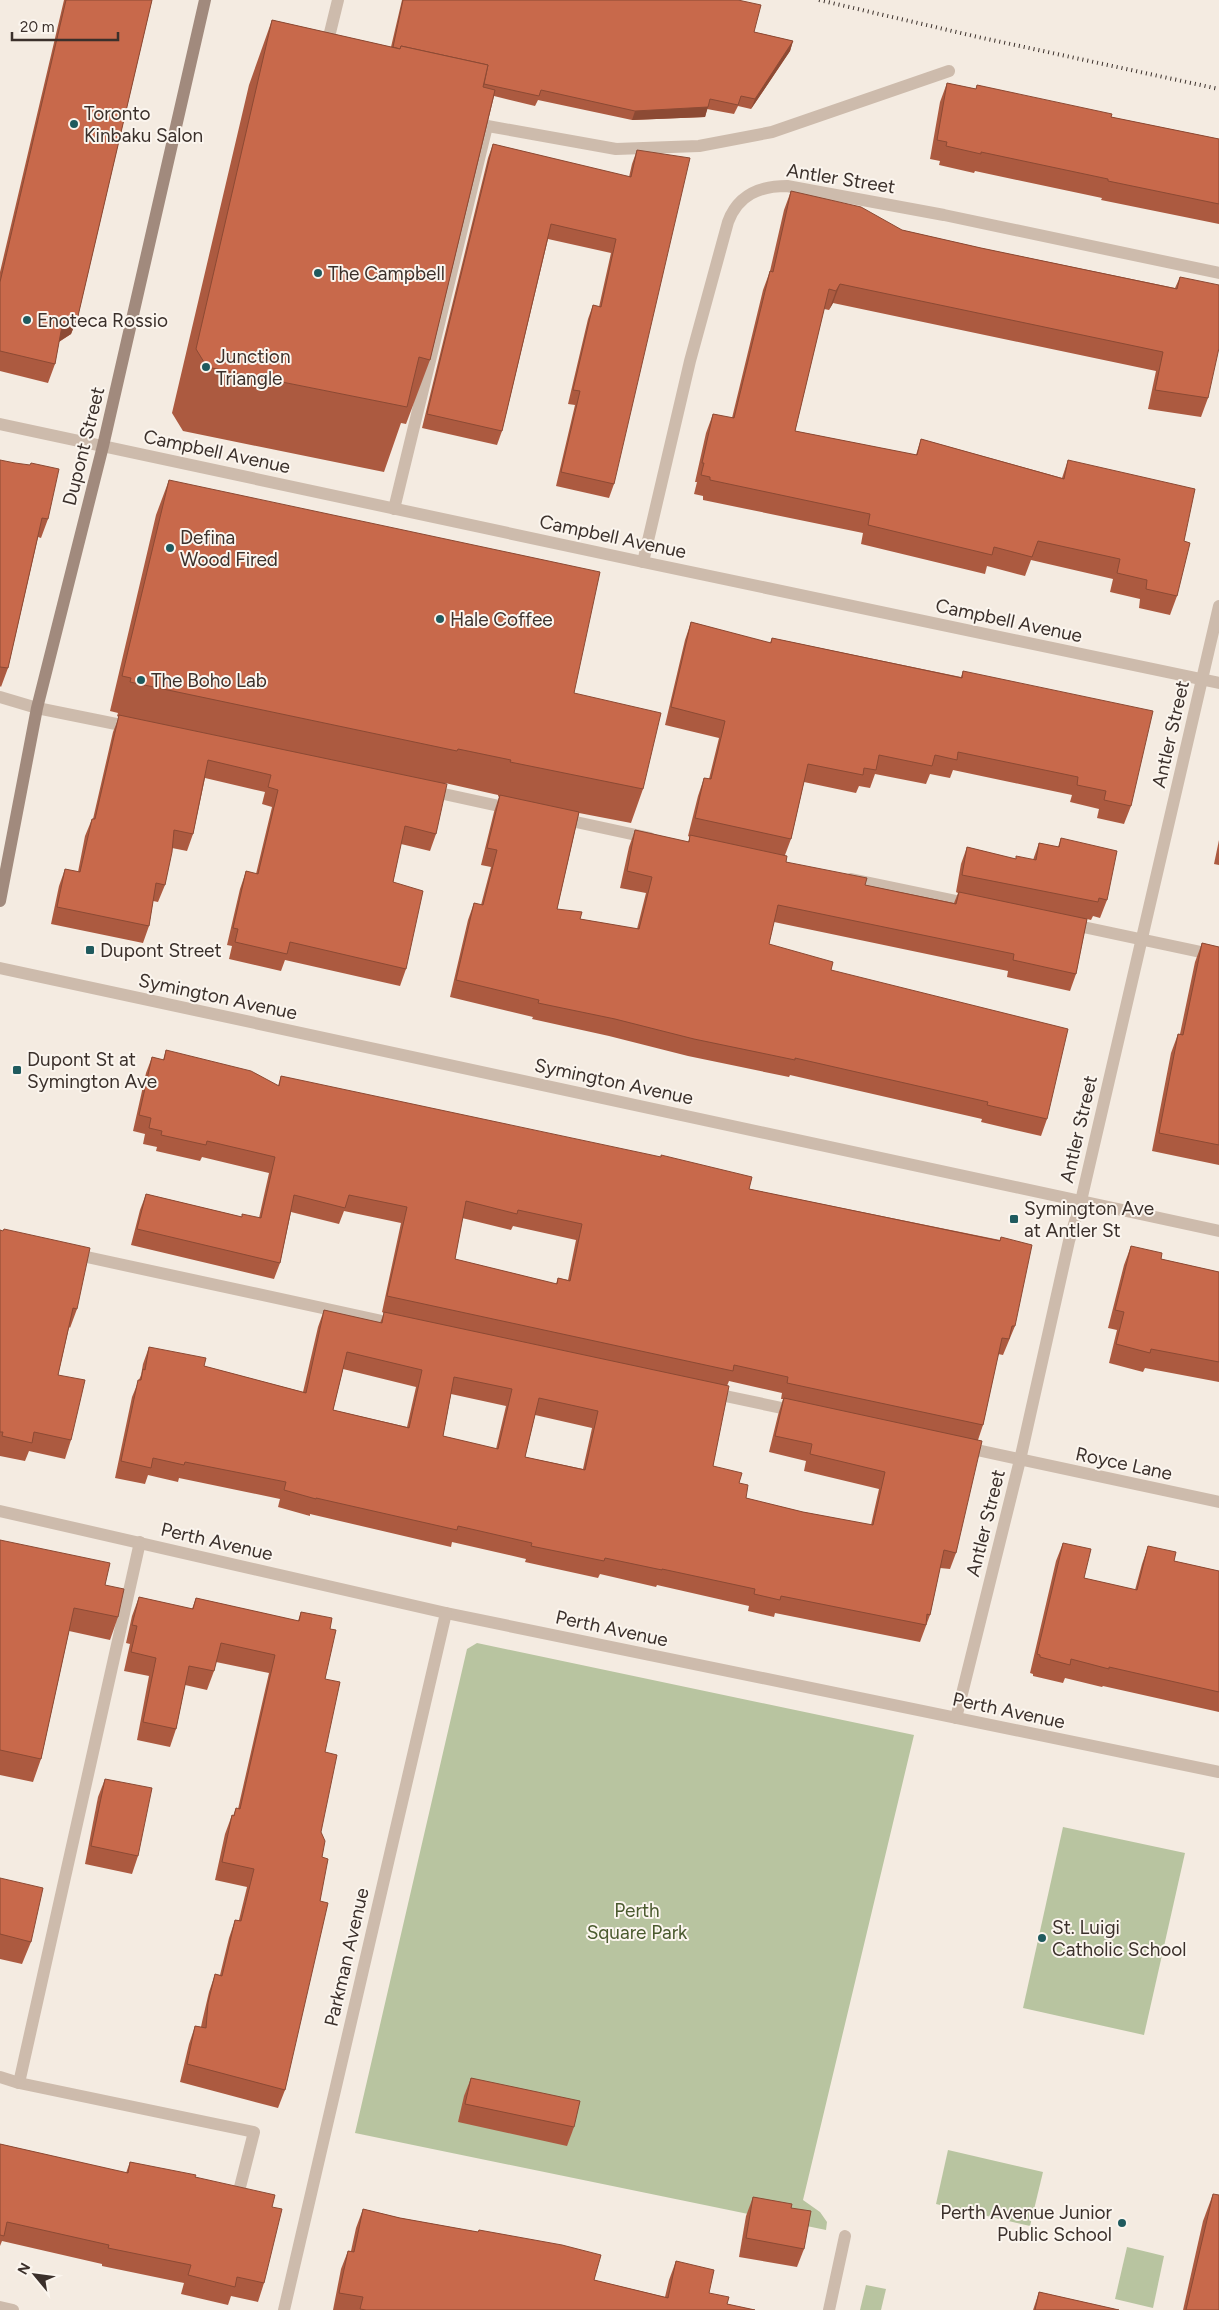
<svg xmlns="http://www.w3.org/2000/svg" width="1219" height="2310" viewBox="0 0 1219 2310" font-family="Figtree,sans-serif">
  <style>
    .green { fill: #b8c4a0 }
    .lines { fill: none; stroke-linecap: round; stroke-linejoin: round }
    .service { stroke: #cdbbac; stroke-width: 12 }
    .minor { stroke: #cdbbac; stroke-width: 12 }
    .tertiary { stroke: #cdbbac; stroke-width: 12 }
    .secondary { stroke: #a18a7d; stroke-width: 12 }
    .rail { stroke: #3b302b; stroke-width: 4; stroke-dasharray: 1 4; stroke-linecap: butt }
    .wall { fill: #ac5a40; fill-rule: evenodd }
    .shaded-wall { fill: #8c4a34 }
    .building { fill: #c8694b; stroke: #8c4a34; fill-rule: evenodd }
    .poi-dot { fill: #1f5a5e; stroke: #fbf5ee; stroke-width: 2 }
    .labels { text-anchor: middle; stroke-width: 4; stroke-linejoin: round; paint-order: stroke }
    .poi-label { font-size: 19px; fill: #3b302b; stroke: #fbf5ee; text-anchor: start }
    .street-label { font-size: 19px; fill: #3b302b; stroke: #fbf5ee }
    .park-label { font-size: 19px; fill: #4a5a2e; stroke: #fbf5ee }
  </style>
  <rect width="100%" height="100%" fill="#f4ebe1"/>
  <g class="green">
    <polygon points="477,1643 914,1735 803,2200 820,2212 827,2222 826,2230 355,2133 467,1649"/>
    <polygon points="1063,1827 1185,1853 1144,2035 1023,2008"/>
    <polygon points="948,2150 1043,2172 1030,2226 936,2204"/>
    <polygon points="1127,2247 1164,2256 1153,2308 1115,2299"/>
    <polygon points="866,2285 886,2289 881,2310 860,2310"/>
  </g>
  <g class="lines">
    <g class="service">
      <polyline points="326,49 338,0"/>
      <polyline points="471,123 616,149 699,146 772,132 949,71"/>
      <polyline points="394,509 487,126"/>
      <polyline points="0,697 37,708 131,727"/>
      <polyline points="430,791 513,809"/>
      <polyline points="562,819 650,838"/>
      <polyline points="851,879 971,904"/>
      <polyline points="1069,924 1219,956"/>
      <polyline points="73,1254 396,1324"/>
      <polyline points="711,1393 796,1411"/>
      <polyline points="963,1447 1219,1502"/>
      <polyline points="0,2077 19,2083 254,2132 239,2191"/>
      <polyline points="19,2083 140,1542"/>
    </g>
    <g class="minor">
      <polyline points="0,424 643,562 1219,683"/>
      <path d="M643,562L690,361L728,222C738,195 759,186 787,186L944,215L1219,273"/>
      <polyline points="0,1511 446,1613 1219,1772"/>
      <polyline points="956,1718 1020,1460 1069,1241 1081,1201 1219,606"/>
      <polyline points="0,2307 13,2310"/>
      <polyline points="284,2310 446,1613"/>
      <polyline points="829,2310 845,2236"/>
    </g>
    <polyline class="tertiary" points="0,968 1219,1231"/>
    <polyline class="secondary" points="0,901 37,708 103,446 205,0"/>
    <polyline class="rail" points="819,0 978,37 1219,89"/>
  </g>
  <g class="wall">
    <polygon points="64,0 152,0 78,316 71,334 59,342 55,364 48,383 0,371 0,272"/>
    <polygon points="402,0 738,0 754,32 793,41 790,51 751,109 738,106 734,114 707,109 705,117 632,120 538,100 535,106 494,96 430,360 406,424 401,423 384,472 183,431 172,413 249,85 272,20 391,47"/>
    <polygon points="947,83 976,89 977,85 1111,117 1219,139 1219,224 1101,200 1102,198 975,171 974,173 939,165 940,161 930,159 940,102"/>
    <polygon points="493,144 629,177 632,164 637,150 614,484 609,498 556,486 575,405 568,404 588,319 593,305 599,307 611,253 548,239 502,431 497,445 422,428 488,158"/>
    <polygon points="791,191 902,230 981,248 1175,288 1180,277 1208,398 1201,417 1148,409 1156,371 833,303 829,310 824,309 795,431 916,455 921,439 1062,478 1068,460 1184,541 1177,596 1170,615 1139,608 1140,599 1110,592 1113,579 1031,560 1025,576 987,566 985,574 861,544 863,533 703,500 703,496 694,494 697,482 695,482 706,433 713,414 732,418 763,290 770,271 784,210"/>
    <polygon points="0,460 48,519 41,538 38,537 8,668 1,687 0,686"/>
    <polygon points="169,480 574,693 643,789 631,823 579,813 557,909 580,919 637,929 646,893 620,888 629,847 635,830 688,842 690,837 688,836 698,796 704,778 709,779 719,738 665,725 685,640 691,622 770,643 772,638 961,677 963,671 1131,806 1124,824 1097,818 1099,809 1070,802 1072,795 953,770 950,778 930,774 926,784 875,774 870,788 859,786 856,793 804,782 791,839 785,855 786,862 865,885 954,903 958,893 956,892 961,864 967,847 1015,859 1033,860 1039,843 1058,847 1061,838 1107,900 1100,918 1093,916 1091,920 1087,919 1076,974 1070,991 1007,977 1008,971 774,922 769,944 831,970 1047,1119 1041,1136 981,1122 982,1119 790,1075 789,1077 688,1056 609,1036 532,1019 533,1017 450,997 468,920 474,903 481,905 491,867 481,865 494,812 499,797 498,796 498,795 445,783 436,834 430,851 401,844 393,882 406,969 400,986 285,960 281,971 229,959 232,946 227,945 240,889 246,871 256,874 272,807 262,804 265,792 205,778 193,834 187,851 172,848 165,885 158,902 153,901 149,926 143,943 51,924 59,886 65,869 78,872 85,836 92,819 93,819 113,732 119,717 117,716 118,713 110,711 156,515"/>
    <polygon points="1219,840 1219,865 1214,864"/>
    <polygon points="1202,943 1219,947 1219,1165 1152,1151 1171,1053 1178,1034 1180,1034 1195,962"/>
    <path d="M166,1050L278,1086L281,1076L749,1189L1000,1240L1001,1237L1015,1326L1003,1355L998,1354L983,1425L978,1440L956,1553L950,1569L940,1568L930,1615L920,1642L775,1613L774,1617L748,1611L749,1606L657,1585L656,1587L600,1574L598,1578L525,1562L526,1559L452,1542L451,1547L310,1514V1516L278,1507L280,1499L179,1478L178,1482L148,1475L145,1484L115,1478L132,1397L141,1375L143,1364L149,1347L204,1366L303,1392L318,1327L324,1310L380,1323L384,1313L382,1312L401,1223L344,1211L339,1224L291,1212L280,1263L274,1279L131,1245L140,1210L146,1194L242,1217L259,1218L269,1173L202,1157L200,1161L156,1151L157,1147L143,1144L145,1134L133,1131L146,1073L152,1057L163,1060ZM462,1218L511,1230L513,1226L576,1240L568,1280L558,1278L556,1284L455,1259ZM343,1369L416,1387L407,1427L333,1410ZM729,1381L782,1393L781,1399H783L778,1415L769,1452L806,1461L804,1471L879,1489L871,1525L803,1512L746,1498L739,1483L713,1466L727,1386ZM451,1394L506,1406L496,1449L443,1436ZM535,1415L592,1428L583,1469L525,1457Z"/>
    <polygon points="0,1230 77,1309 70,1328 69,1327 58,1375 71,1440 65,1459 29,1451 25,1461 0,1456"/>
    <polygon points="1131,1246 1161,1259 1219,1272 1219,1382 1145,1368 1143,1372 1109,1363 1117,1330 1108,1328 1124,1265"/>
    <polygon points="0,1540 105,1585 118,1617 110,1640 69,1631 41,1759 33,1782 0,1775"/>
    <polygon points="1063,1543 1084,1578 1135,1590 1142,1564 1148,1546 1174,1561 1219,1571 1219,1712 1103,1686 1102,1687 1065,1678 1063,1683 1033,1676 1033,1674 1030,1673 1056,1561"/>
    <polygon points="139,1597 192,1609 196,1598 298,1621 301,1612 330,1629 325,1679 325,1752 321,1832 322,1857 320,1901 285,2090 278,2108 180,2082 189,2044 195,2026 201,2027 202,2022 209,1992 215,1974 220,1975 229,1938 235,1920 239,1920 247,1887 215,1880 225,1834 232,1815 233,1816 236,1808 238,1809 269,1673 216,1662 214,1671 207,1690 185,1685 176,1729 170,1747 137,1740 149,1676 124,1671 130,1644 126,1643 132,1616"/>
    <polygon points="105,1779 138,1856 132,1874 85,1864 98,1797"/>
    <polygon points="0,1878 31,1942 22,1964 0,1959"/>
    <polygon points="471,2078 574,2127 567,2146 458,2122 464,2096"/>
    <polygon points="0,2144 126,2173 130,2162 195,2177 272,2207 264,2283 258,2302 231,2296 228,2305 181,2294 184,2283 102,2266 102,2264 2,2241 0,2246"/>
    <polygon points="1213,2194 1219,2310 1183,2310 1203,2221"/>
    <polygon points="753,2197 791,2208 804,2249 797,2267 739,2257 746,2216"/>
    <polygon points="363,2209 400,2218 478,2232 479,2230 594,2280 665,2297 669,2280 676,2261 709,2293 727,2304 755,2310 333,2310 341,2269 348,2251 351,2251 356,2228"/>
    <polygon points="1039,2292 1119,2310 1033,2310"/>
  </g>
  <g class="shaded-wall">
    <polygon points="793,41 790,51 751,109 755,99"/>
    <polygon points="708,107 705,117 632,120 635,111"/>
    <polygon points="840,284 833,303 829,310 836,291"/>
    <polygon points="78,316 71,334 55,344 62,326"/>
  </g>
  <g class="building">
    <polygon points="66,0 152,0 78,316 62,326 55,364 0,351 0,282"/>
    <polygon points="403,0 738,0 761,5 754,32 793,41 755,99 741,96 738,105 710,99 708,107 635,111 541,90 539,96 484,84 488,65 401,46 400,49 393,47"/>
    <polygon points="272,20 400,49 401,46 488,65 483,87 495,90 430,360 419,357 407,407 207,367 196,349"/>
    <polygon points="947,83 976,89 977,85 1112,114 1111,117 1219,139 1219,204 1108,181 1108,179 981,152 981,154 946,146 947,142 937,140"/>
    <polygon points="493,144 631,177 637,150 690,158 614,484 561,472 580,391 573,390 593,305 601,307 616,239 551,224 502,431 427,414"/>
    <polygon points="791,191 861,207 902,230 981,248 1177,289 1180,277 1219,285 1219,348 1208,398 1155,390 1163,352 840,284 836,291 829,289 795,431 917,455 921,439 1064,479 1068,460 1195,489 1184,541 1190,543 1177,596 1146,589 1147,580 1117,573 1120,559 1038,541 1032,557 994,547 992,555 868,525 870,514 710,480 710,477 701,475 704,463 702,463 713,414 734,418 770,271 773,272"/>
    <polygon points="0,460 15,463 30,465 31,463 59,469 48,519 42,518 8,668 0,667"/>
    <polygon points="169,480 600,572 574,693 661,713 643,789 510,762 511,760 458,749 457,751 130,682 131,678 122,676"/>
    <polygon points="691,622 771,643 772,638 962,678 963,671 1153,711 1131,806 1104,800 1106,791 1077,785 1078,777 958,752 957,760 935,755 932,766 879,755 876,770 864,768 863,775 808,764 791,839 695,818 704,778 711,779 725,721 671,707"/>
    <polygon points="119,715 447,784 436,834 405,826 393,882 423,891 406,969 290,942 287,954 235,942 238,929 233,928 246,871 258,874 278,790 268,787 271,775 208,760 193,834 174,830 172,852 165,885 156,883 149,926 57,907 65,869 80,872 92,819 95,819"/>
    <polygon points="500,795 579,812 557,909 582,912 580,919 639,929 652,877 627,871 635,830 689,842 690,835 787,856 786,862 867,878 865,885 956,904 959,892 1087,919 1076,974 1013,960 1014,954 778,905 769,944 833,962 831,970 1068,1029 1047,1119 987,1105 988,1102 795,1058 795,1060 694,1039 615,1019 538,1003 539,1000 456,980 474,903 483,905 497,850 487,848"/>
    <polygon points="1061,838 1117,851 1107,900 1099,898 1098,902 962,875 967,847 1016,859 1016,856 1036,860 1039,843 1059,847"/>
    <polygon points="1202,943 1219,947 1219,1145 1159,1133 1178,1034 1183,1035"/>
    <path d="M166,1050L251,1071L279,1086L281,1076L661,1157V1155L752,1177L749,1189L1000,1241L1001,1237L1032,1245L1015,1326H1012L1009,1339L1002,1338L983,1425L787,1383L788,1377L734,1365L733,1371L387,1296L407,1207L349,1195L345,1208L294,1195L280,1263L137,1229L146,1194L242,1217V1214L261,1218L275,1157L207,1141L206,1145L161,1135L162,1131L149,1128L151,1118L139,1115L152,1057L164,1060ZM466,1201L517,1214L518,1210L582,1224L570,1281L558,1278L557,1284L455,1259Z"/>
    <polygon points="4,1229 90,1248 77,1309 73,1308 58,1375 85,1380 71,1440 34,1432 32,1443 2,1436 3,1432 0,1432 0,1230 3,1231"/>
    <polygon points="1131,1246 1162,1253 1161,1259 1219,1272 1219,1362 1151,1349 1150,1353 1116,1344 1124,1312 1115,1310"/>
    <path d="M324,1310L382,1323L384,1312L729,1386L713,1466L742,1473L739,1483L748,1485L746,1498L803,1512L873,1525L885,1472L810,1454L812,1444L775,1436L784,1398L982,1441L956,1553L944,1550L930,1615L927,1614L926,1625L781,1596L780,1600L754,1594L755,1589L662,1569V1570L605,1558L604,1561L531,1546L532,1543L458,1526L457,1530L316,1498V1499L284,1490L286,1482L185,1462L184,1465L153,1458L151,1468L121,1461L138,1380H141L143,1369L145,1370L149,1347L206,1358L204,1366L306,1393ZM347,1352L422,1370L409,1428L333,1410ZM454,1377L512,1389L498,1449L443,1436ZM539,1398L598,1411L585,1470L525,1457Z"/>
    <polygon points="0,1540 110,1563 105,1585 124,1589 118,1617 74,1608 41,1759 0,1750"/>
    <polygon points="1063,1543 1091,1549 1084,1578 1137,1590 1148,1546 1176,1552 1174,1561 1219,1571 1219,1692 1109,1667 1109,1669 1071,1659 1070,1665 1040,1657 1040,1655 1037,1654"/>
    <polygon points="139,1597 193,1609 196,1598 299,1621 301,1612 332,1618 330,1629 336,1630 325,1679 340,1682 325,1752 337,1755 321,1832 325,1841 322,1857 328,1859 320,1901 328,1903 285,2090 187,2064 195,2026 206,2028 208,2003 215,1974 222,1976 235,1920 241,1921 254,1869 222,1862 232,1815 234,1816 236,1808 240,1809 275,1655 221,1643 214,1671 189,1666 176,1729 143,1722 156,1658 131,1652 137,1626 132,1625"/>
    <polygon points="105,1779 152,1788 138,1856 91,1846"/>
    <polygon points="0,1878 43,1888 31,1942 0,1934"/>
    <polygon points="471,2078 580,2101 574,2127 465,2104"/>
    <polygon points="0,2144 128,2173 130,2162 196,2175 195,2177 275,2195 272,2207 282,2209 264,2283 237,2277 235,2287 188,2275 191,2265 108,2248 109,2245 7,2222 4,2236 0,2235"/>
    <polygon points="1213,2194 1219,2195 1219,2310 1186,2310"/>
    <polygon points="753,2197 792,2204 791,2208 811,2211 804,2249 746,2238"/>
    <polygon points="363,2209 400,2218 478,2232 479,2230 562,2245 601,2255 594,2280 668,2298 676,2261 714,2270 709,2293 729,2297 727,2304 755,2310 366,2310 360,2309 363,2297 339,2293 348,2251 354,2252"/>
    <polygon points="1039,2292 1119,2310 1035,2310"/>
  </g>
  <g class="poi-dot">
    <circle cx="74" cy="124" r="5"/>
    <circle cx="318" cy="273" r="5"/>
    <circle cx="27" cy="320" r="5"/>
    <circle cx="206" cy="367" r="5"/>
    <circle cx="170" cy="548" r="5"/>
    <circle cx="440" cy="619" r="5"/>
    <circle cx="141" cy="680" r="5"/>
    <rect x="85" y="945" width="10" height="10" rx="2.5"/>
    <rect x="12" y="1065" width="10" height="10" rx="2.5"/>
    <rect x="1009" y="1214" width="10" height="10" rx="2.5"/>
    <circle cx="1042" cy="1938" r="5"/>
    <circle cx="1122" cy="2223" r="5"/>
  </g>
  <g class="labels">
    <g class="poi-label">
      <text x="84" y="120">Toronto<tspan x="84" dy="22">Kinbaku Salon</tspan></text>
      <text x="328" y="280">The Campbell</text>
      <text x="37" y="327">Enoteca Rossio</text>
      <text x="216" y="363">Junction<tspan x="216" dy="22">Triangle</tspan></text>
      <text x="180" y="544">Defina<tspan x="180" dy="22">Wood Fired</tspan></text>
      <text x="450" y="626">Hale Coffee</text>
      <text x="151" y="687">The Boho Lab</text>
      <text x="100" y="957">Dupont Street</text>
      <text x="27" y="1066">Dupont St at<tspan x="27" dy="22">Symington Ave</tspan></text>
      <text x="1024" y="1215">Symington Ave<tspan x="1024" dy="22">at Antler St</tspan></text>
      <text x="1052" y="1934">St. Luigi<tspan x="1052" dy="22">Catholic School</tspan></text>
      <text x="1112" y="2219" text-anchor="end">Perth Avenue Junior<tspan x="1112" dy="22">Public School</tspan></text>
    </g>
    <g class="street-label">
      <text transform="translate(841 178) rotate(9)" y="7">Antler Street</text>
      <text transform="translate(83 446) rotate(-76)" y="7">Dupont Street</text>
      <text transform="translate(217 451) rotate(12)" y="7">Campbell Avenue</text>
      <text transform="translate(613 536) rotate(12)" y="7">Campbell Avenue</text>
      <text transform="translate(1009 620) rotate(12)" y="7">Campbell Avenue</text>
      <text transform="translate(1170 734) rotate(-77)" y="7">Antler Street</text>
      <text transform="translate(218 996) rotate(12)" y="7">Symington Avenue</text>
      <text transform="translate(614 1081) rotate(12)" y="7">Symington Avenue</text>
      <text transform="translate(1078 1129) rotate(-77)" y="7">Antler Street</text>
      <text transform="translate(1124 1463) rotate(12)" y="7">Royce Lane</text>
      <text transform="translate(985 1523) rotate(-76)" y="7">Antler Street</text>
      <text transform="translate(217 1541) rotate(13)" y="7">Perth Avenue</text>
      <text transform="translate(612 1628) rotate(12)" y="7">Perth Avenue</text>
      <text transform="translate(1009 1710) rotate(12)" y="7">Perth Avenue</text>
      <text transform="translate(346 1957) rotate(-77)" y="7">Parkman Avenue</text>
    </g>
    <g class="park-label">
      <text x="637" y="1917">Perth<tspan x="637" dy="22">Square Park</tspan></text>
    </g>
  </g>
  <g transform="translate(35 2275) rotate(299)" stroke="#fbf5ee" stroke-width="4" paint-order="stroke">
  <path d="M0-4L9 19L0 12L-9 19Z" fill="#3b302b"/>
  <text y="-8" font-size="14" font-weight="bold" text-anchor="middle" fill="#3b302b">N</text>
  </g>
  <path d="M12 32v8h106v-8" fill="none" stroke="#3b302b" stroke-width="2.5"/>
  <text x="20" y="32" font-size="15" fill="#3b302b" stroke="#fbf5ee" stroke-width="4" paint-order="stroke">20 m</text>
</svg>
